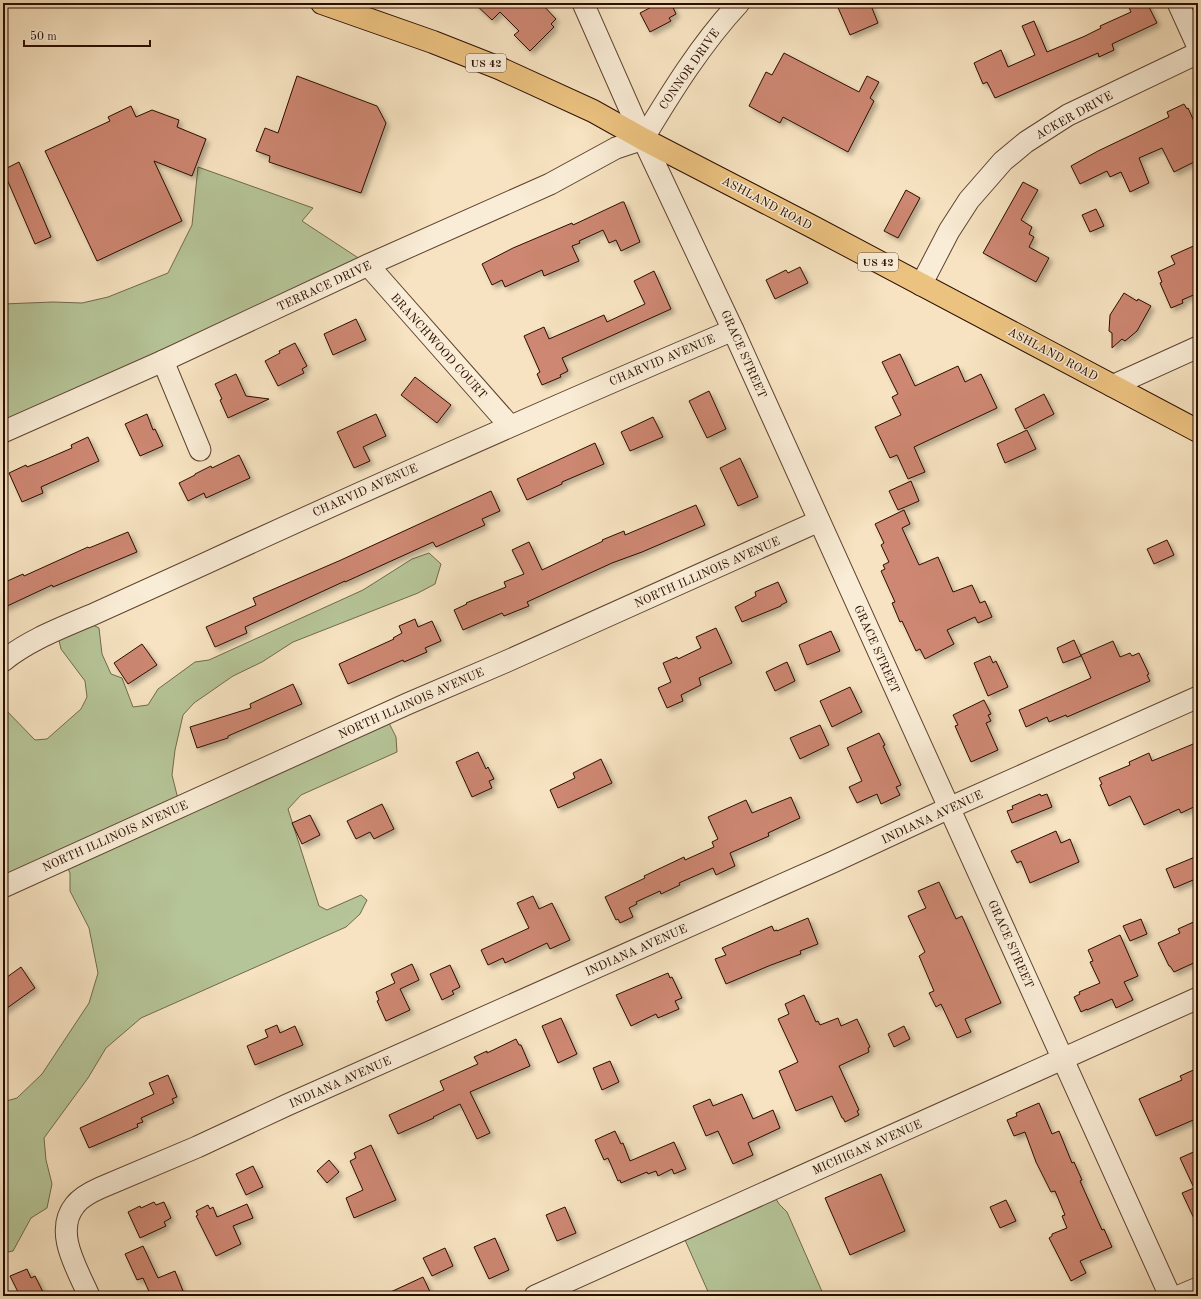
<svg xmlns="http://www.w3.org/2000/svg" width="1201" height="1299" viewBox="0 0 1201 1299" font-family="'Old Standard TT',serif">
  <style>
    .green { fill: #b6c598; stroke: #706a4c }
    .building { fill: #cd8772; stroke: #2b0e00; filter: url(#shadow) }
    .lines { fill: none; stroke-linecap: round; stroke-linejoin: round }
    .minor-casing { stroke: #5e4330; stroke-width: 23 }
    .major-casing { stroke: #2b0e00; stroke-width: 24 }
    .minor { stroke: #faedd7; stroke-width: 21 }
    .major { stroke: #ecc280; stroke-width: 22 }
    .labels { text-anchor: middle; stroke-width: 3; stroke-linejoin: round; paint-order: stroke }
    .shield { fill: #faedd7; stroke: #695140; stroke-width: 1 }
    .shield-label { font-size: 11px; font-weight: bold; fill: #2b0e00 }
    .street-label { font-size: 12px; fill: #2b0e00; stroke: #faedd7 }
  </style>
  <defs>
    <filter id="shadow"><feDropShadow dx="3.5" dy="3.5" stdDeviation="2" flood-color="#0004"/></filter>
  </defs>
  <rect width="100%" height="100%" fill="#f7e3c1"/>
  <filter id="stains"><feTurbulence type="fractalNoise" baseFrequency=".005" numOctaves="4"/><feColorMatrix values="0 0 0 0 .2 0 0 0 0 .09 0 0 0 0 .02 0 0 0 .5 -.17"/></filter>
  <radialGradient id="worn" r=".72"><stop offset=".6" stop-color="#630" stop-opacity="0"/><stop offset="1" stop-color="#630" stop-opacity=".3"/></radialGradient>
  <g class="green">
    <polygon points="198,167 313,208 302,221 363,261 10,423 7,417 3,419 3,304 53,302 82,303 108,297 168,273 192,225"/>
    <polygon points="429,553 441,564 435,584 418,593 293,642 262,662 233,676 194,703 183,715 175,750 172,775 178,799 3,877 3,707 35,740 47,739 81,709 87,697 85,681 61,649 58,636 87,622 99,628 102,654 111,674 122,678 133,707 148,705 158,689 195,662 209,660 363,590 412,559"/>
    <polygon points="388,721 396,737 397,752 301,795 288,809 319,906 327,910 361,895 367,900 360,914 346,927 141,1018 106,1048 88,1078 44,1138 46,1160 52,1184 47,1208 31,1218 13,1251 3,1253 3,1102 17,1098 42,1074 89,1003 98,973 89,928 70,891 70,873 67,867"/>
    <polygon points="776,1199 779,1204 787,1212 824,1296 710,1296 685,1240"/>
  </g>
  <g class="building">
    <polygon points="474,3 541,3 556,19 551,24 554,27 530,51 514,35 519,31 500,12 492,20"/>
    <polygon points="659,3 671,3 676,14 669,18 671,21 650,32 640,13"/>
    <polygon points="836,3 870,3 878,23 850,35"/>
    <polygon points="1127,3 1147,3 1157,23 1112,44 1114,50 1099,57 1098,53 995,98 987,82 983,84 974,63 1001,50 1008,67 1035,55 1022,26 1034,21 1047,52 1085,36 1101,28 1100,26 1131,12"/>
    <polygon points="784,53 859,92 867,76 879,82 870,98 874,101 848,152 783,117 780,123 749,106 766,72 772,75"/>
    <polygon points="297,76 377,106 386,123 361,193 269,162 270,156 256,151 265,128 278,133"/>
    <polygon points="1184,104 1187,109 1188,108 1198,130 1198,160 1174,172 1162,148 1139,158 1149,183 1130,192 1121,172 1110,177 1107,171 1080,184 1071,166 1098,151 1169,117 1167,112"/>
    <polygon points="131,106 136,117 152,110 179,120 177,127 206,139 192,176 154,161 182,221 97,261 45,151 110,121 108,117"/>
    <polygon points="19,162 51,237 35,244 3,170"/>
    <polygon points="1023,182 1038,190 1021,220 1032,227 1029,234 1034,237 1029,247 1049,258 1036,282 983,253"/>
    <polygon points="906,190 920,198 898,238 884,231"/>
    <polygon points="622,202 624,202 640,242 621,251 616,240 609,243 603,230 579,241 580,243 572,246 579,261 544,276 542,270 505,287 502,280 492,285 482,264 513,248 572,223 573,225"/>
    <polygon points="1096,209 1104,226 1090,232 1082,215"/>
    <polygon points="1198,244 1198,293 1182,300 1183,303 1171,308 1160,283 1162,282 1158,272 1175,264 1171,256"/>
    <polygon points="800,267 808,283 775,299 766,280 786,270 788,273"/>
    <polygon points="654,271 671,309 562,358 568,371 560,375 561,377 542,385 537,374 540,372 524,336 544,327 549,339 604,315 607,322 645,304 634,281"/>
    <polygon points="1124,293 1137,301 1138,299 1151,306 1137,331 1125,341 1122,339 1112,348 1112,333 1109,331 1110,315"/>
    <polygon points="356,319 366,340 333,355 324,334"/>
    <polygon points="295,343 307,366 302,369 304,373 278,386 265,361 280,353 279,351"/>
    <polygon points="900,354 915,386 958,366 965,382 981,374 997,408 914,447 925,472 908,479 897,455 890,458 875,427 901,415 892,397 898,394 882,362"/>
    <polygon points="236,374 246,396 269,399 228,418 220,400 222,399 215,384"/>
    <polygon points="415,377 451,405 437,423 401,395"/>
    <polygon points="709,391 726,429 707,438 689,401"/>
    <polygon points="1044,394 1054,414 1025,429 1015,409"/>
    <polygon points="147,414 153,430 155,429 163,446 140,456 125,424"/>
    <polygon points="376,414 386,436 363,447 370,461 354,468 337,432"/>
    <polygon points="653,417 663,437 630,451 621,432"/>
    <polygon points="1027,430 1036,449 1005,463 997,444"/>
    <polygon points="88,437 99,461 41,487 43,493 22,502 9,473 26,465 27,467 42,461 72,448 71,445"/>
    <polygon points="595,443 604,464 562,482 562,484 527,500 517,479"/>
    <polygon points="239,455 250,478 206,498 204,493 188,501 179,483 195,475 195,474 211,466 212,468"/>
    <polygon points="740,458 758,497 738,506 720,468"/>
    <polygon points="911,481 919,501 898,510 889,491"/>
    <polygon points="491,491 500,511 482,519 485,525 436,547 433,542 345,582 345,581 245,627 247,633 215,647 206,627 256,605 253,598 341,560"/>
    <polygon points="696,505 705,525 642,552 612,563 577,579 527,602 529,606 504,616 502,613 463,630 454,610 467,604 466,603 506,587 504,582 524,574 512,550 529,542 542,570 603,541 602,540 624,531 625,535"/>
    <polygon points="904,510 910,524 902,528 919,565 938,557 953,592 972,585 980,603 985,601 992,617 978,623 975,617 947,630 954,644 925,659 920,649 916,651 902,621 900,622 892,603 895,602 881,571 885,569 883,565 889,562 881,545 884,543 875,524"/>
    <polygon points="128,532 137,552 53,587 52,585 3,608 3,583 23,574 24,576 88,547 89,548"/>
    <polygon points="1167,540 1174,555 1154,564 1147,549"/>
    <polygon points="778,582 787,602 781,605 781,606 742,622 735,607 756,596 755,592"/>
    <polygon points="415,619 418,627 432,621 441,641 425,648 427,652 404,662 403,660 348,684 339,664 394,639 393,638 402,633 399,626"/>
    <polygon points="716,628 732,663 699,678 701,685 681,695 683,701 667,708 658,688 671,682 663,663 677,657 678,659 701,648 696,637"/>
    <polygon points="831,631 840,651 807,665 799,645"/>
    <polygon points="1074,640 1081,656 1063,663 1057,648"/>
    <polygon points="1113,641 1120,657 1130,653 1132,656 1139,653 1149,674 1147,675 1150,681 1067,717 1066,715 1049,722 1047,717 1026,727 1019,710 1091,678 1081,655"/>
    <polygon points="142,644 157,665 128,684 114,663"/>
    <polygon points="990,656 993,663 996,661 1008,687 988,696 974,663"/>
    <polygon points="787,662 795,681 775,691 766,672"/>
    <polygon points="293,684 302,704 228,736 228,738 197,748 190,727 251,708 250,704"/>
    <polygon points="850,687 862,712 832,727 820,701"/>
    <polygon points="984,700 991,714 988,715 991,721 986,723 998,750 971,762 955,726 958,725 953,715"/>
    <polygon points="820,725 829,745 800,759 790,738"/>
    <polygon points="879,733 885,745 883,746 901,785 896,787 900,795 881,804 877,794 857,803 849,787 862,781 847,748"/>
    <polygon points="1198,742 1198,805 1181,813 1179,809 1144,825 1130,796 1109,806 1100,785 1102,784 1099,778 1130,765 1129,762 1149,753 1152,761"/>
    <polygon points="478,752 486,769 488,767 494,779 489,781 492,788 472,797 456,762"/>
    <polygon points="601,759 612,783 558,808 550,790 575,778 573,773"/>
    <polygon points="1040,794 1041,796 1047,794 1052,807 1012,823 1007,811 1013,809 1012,806"/>
    <polygon points="791,797 800,818 768,833 769,836 730,853 735,866 716,875 713,868 679,883 680,885 661,894 660,891 636,902 637,904 629,908 633,917 620,923 618,919 616,920 605,897 645,878 644,876 684,857 685,860 714,847 712,842 718,839 708,817 746,800 752,813"/>
    <polygon points="382,804 394,829 374,839 370,832 356,839 347,821"/>
    <polygon points="310,815 320,835 302,844 292,823"/>
    <polygon points="1056,831 1061,843 1070,839 1079,862 1030,883 1021,861 1017,863 1011,851"/>
    <polygon points="1195,857 1198,864 1198,878 1174,888 1166,869"/>
    <polygon points="939,882 956,919 962,916 1001,1003 965,1019 971,1032 957,1038 941,1004 936,1007 929,993 934,991 919,956 925,952 908,916 926,908 918,891"/>
    <polygon points="533,896 539,909 552,903 570,940 550,949 547,943 505,963 503,958 488,965 481,950 529,928 517,903"/>
    <polygon points="808,918 818,944 800,951 801,954 771,965 726,984 715,959 726,955 722,948 772,926 774,931 777,930 777,931"/>
    <polygon points="1141,919 1147,934 1130,941 1123,926"/>
    <polygon points="1198,920 1198,961 1174,972 1170,966 1169,966 1158,943 1180,933 1178,929"/>
    <polygon points="1120,935 1138,976 1124,982 1133,1000 1116,1008 1112,999 1087,1010 1087,1009 1081,1012 1074,997 1080,994 1079,992 1100,983 1090,962 1093,961 1088,950"/>
    <polygon points="412,964 419,980 400,989 410,1010 386,1021 377,1001 379,1000 376,992 395,983 391,974"/>
    <polygon points="450,965 460,987 452,991 454,994 442,1000 430,974"/>
    <polygon points="21,967 35,988 3,1011 3,980"/>
    <polygon points="668,973 670,978 672,977 682,998 675,1001 679,1009 658,1018 656,1014 631,1026 616,995"/>
    <polygon points="804,995 816,1022 818,1021 820,1025 838,1018 841,1026 857,1019 870,1047 868,1048 869,1052 839,1066 859,1110 857,1111 859,1115 845,1122 843,1118 842,1118 832,1096 796,1111 779,1071 798,1062 778,1019 789,1014 785,1004"/>
    <polygon points="561,1018 577,1054 558,1063 542,1026"/>
    <polygon points="277,1025 280,1033 295,1026 303,1045 255,1065 247,1046 268,1037 265,1030"/>
    <polygon points="904,1026 910,1039 894,1047 888,1034"/>
    <polygon points="516,1039 519,1045 521,1045 530,1066 470,1092 490,1133 477,1139 460,1104 433,1117 434,1118 398,1134 389,1115 444,1090 440,1081 478,1064 474,1057 487,1051 487,1053"/>
    <polygon points="610,1061 619,1082 602,1090 593,1068"/>
    <polygon points="1198,1068 1198,1118 1156,1136 1139,1099 1182,1080 1180,1076"/>
    <polygon points="168,1075 177,1097 172,1099 174,1103 141,1118 143,1122 137,1124 138,1127 89,1148 80,1128 154,1094 149,1083"/>
    <polygon points="742,1094 753,1119 773,1110 780,1128 748,1143 753,1155 733,1164 718,1131 706,1136 693,1106 710,1099 713,1106"/>
    <polygon points="1039,1103 1052,1134 1059,1131 1072,1163 1074,1162 1082,1180 1080,1181 1102,1230 1104,1229 1112,1247 1080,1261 1086,1273 1071,1281 1049,1238 1052,1236 1052,1234 1067,1228 1062,1216 1065,1215 1055,1191 1051,1192 1036,1162 1025,1132 1014,1136 1007,1120 1017,1116 1016,1113"/>
    <polygon points="615,1131 621,1144 623,1143 630,1161 674,1142 686,1169 674,1174 672,1169 658,1176 656,1171 648,1174 647,1172 621,1183 620,1180 618,1181 608,1158 604,1160 595,1140"/>
    <polygon points="371,1145 396,1200 354,1218 346,1198 363,1190 350,1161 356,1158 354,1153"/>
    <polygon points="1198,1150 1198,1227 1182,1193 1194,1188 1180,1158"/>
    <polygon points="329,1160 339,1172 327,1183 317,1171"/>
    <polygon points="253,1166 263,1187 246,1195 236,1174"/>
    <polygon points="881,1174 905,1231 850,1255 825,1198"/>
    <polygon points="1006,1200 1016,1221 1000,1228 990,1207"/>
    <polygon points="154,1202 156,1205 164,1202 171,1218 164,1222 166,1226 140,1238 128,1212 140,1206 141,1208"/>
    <polygon points="247,1204 253,1218 233,1226 241,1244 216,1256 196,1216 198,1215 196,1211 208,1205 210,1209 213,1207 217,1217"/>
    <polygon points="565,1207 576,1233 557,1241 546,1215"/>
    <polygon points="495,1238 509,1270 489,1279 474,1247"/>
    <polygon points="143,1246 158,1278 175,1271 185,1296 151,1296 143,1278 137,1280 125,1254"/>
    <polygon points="445,1248 453,1266 432,1276 423,1258"/>
    <polygon points="27,1269 31,1278 35,1276 45,1296 20,1296 10,1276"/>
    <polygon points="423,1277 432,1296 382,1296"/>
  </g>
  <g class="lines">
    <defs>
      <g id="minor">
        <polyline points="583,3 643,139 733,330 1170,1296"/>
        <polyline points="1178,3 1198,47"/>
        <path d="M643,139C672,91 701,44 739,3"/>
        <polyline points="368,265 510,426"/>
        <polyline points="921,285 949,231 969,200 1003,161 1026,142 1068,115 1198,53"/>
        <polyline points="163,361 200,450"/>
        <polyline points="1112,386 1198,347"/>
        <polyline points="3,432 163,361 368,265 550,184 616,148 643,139"/>
        <path d="M3,661C30,639 64,627 96,613C131,597 167,581 202,565C378,484 555,406 733,330"/>
        <polyline points="3,887 407,704 505,662 819,521"/>
        <path d="M89,1296C78,1270 53,1232 75,1205C81,1197 91,1192 100,1188L197,1147L287,1105L833,862L949,808L1198,697"/>
        <polyline points="535,1296 1198,998"/>
        <polyline points="1179,1296 1198,1288"/>
      </g>
      <polyline id="major" points="322,3 433,42 499,68 593,111 643,139 813,227 1198,431"/>
    </defs>
    <use href="#minor" class="minor-casing"/>
    <use href="#major" class="major-casing"/>
    <use href="#minor" class="minor"/>
    <use href="#major" class="major"/>
  </g>
  <g class="labels">
    <g class="shield">
      <rect x="466" y="54" width="40" height="18" rx="3"/>
      <rect x="858" y="253" width="40" height="18" rx="3"/>
    </g>
    <g class="shield-label">
      <text x="486" y="67">US 42</text>
      <text x="878" y="266">US 42</text>
    </g>
    <g class="street-label">
      <text transform="translate(689 69) rotate(-55)" y="4">CONNOR DRIVE</text>
      <text transform="translate(1074 115) rotate(-29)" y="4">ACKER DRIVE</text>
      <text transform="translate(767 203) rotate(28)" y="4">ASHLAND ROAD</text>
      <text transform="translate(324 286) rotate(-25)" y="4">TERRACE DRIVE</text>
      <text transform="translate(439 346) rotate(48)" y="4">BRANCHWOOD COURT</text>
      <text transform="translate(744 354) rotate(66)" y="4">GRACE STREET</text>
      <text transform="translate(1053 354) rotate(28)" y="4">ASHLAND ROAD</text>
      <text transform="translate(662 360) rotate(-23)" y="4">CHARVID AVENUE</text>
      <text transform="translate(365 490) rotate(-24)" y="4">CHARVID AVENUE</text>
      <text transform="translate(707 572) rotate(-24)" y="4">NORTH ILLINOIS AVENUE</text>
      <text transform="translate(877 649) rotate(66)" y="4">GRACE STREET</text>
      <text transform="translate(411 703) rotate(-24)" y="4">NORTH ILLINOIS AVENUE</text>
      <text transform="translate(932 817) rotate(-25)" y="4">INDIANA AVENUE</text>
      <text transform="translate(115 836) rotate(-24)" y="4">NORTH ILLINOIS AVENUE</text>
      <text transform="translate(1011 944) rotate(66)" y="4">GRACE STREET</text>
      <text transform="translate(636 950) rotate(-24)" y="4">INDIANA AVENUE</text>
      <text transform="translate(340 1082) rotate(-24)" y="4">INDIANA AVENUE</text>
      <text transform="translate(867 1147) rotate(-24)" y="4">MICHIGAN AVENUE</text>
    </g>
  </g>
  <rect width="1201" height="1299" fill="none" stroke="#f7e3c1" stroke-width="16"/>
  <rect x="4" y="4" width="1193" height="1291" fill="none" stroke="#2b0e00" stroke-width="2"/>
  <rect x="8" y="8" width="1185" height="1283" fill="none" stroke="#2b0e00"/>
  <path d="M24 40v6h126v-6" fill="none" stroke="#2b0e00" stroke-width="2"/>
  <text x="30" y="40" font-size="12" fill="#2b0e00" stroke="#faedd7" stroke-width="3" paint-order="stroke">50 m</text>
  <rect width="100%" height="100%" filter="url(#stains)"/>
  <rect width="100%" height="100%" fill="url(#worn)"/>
</svg>
